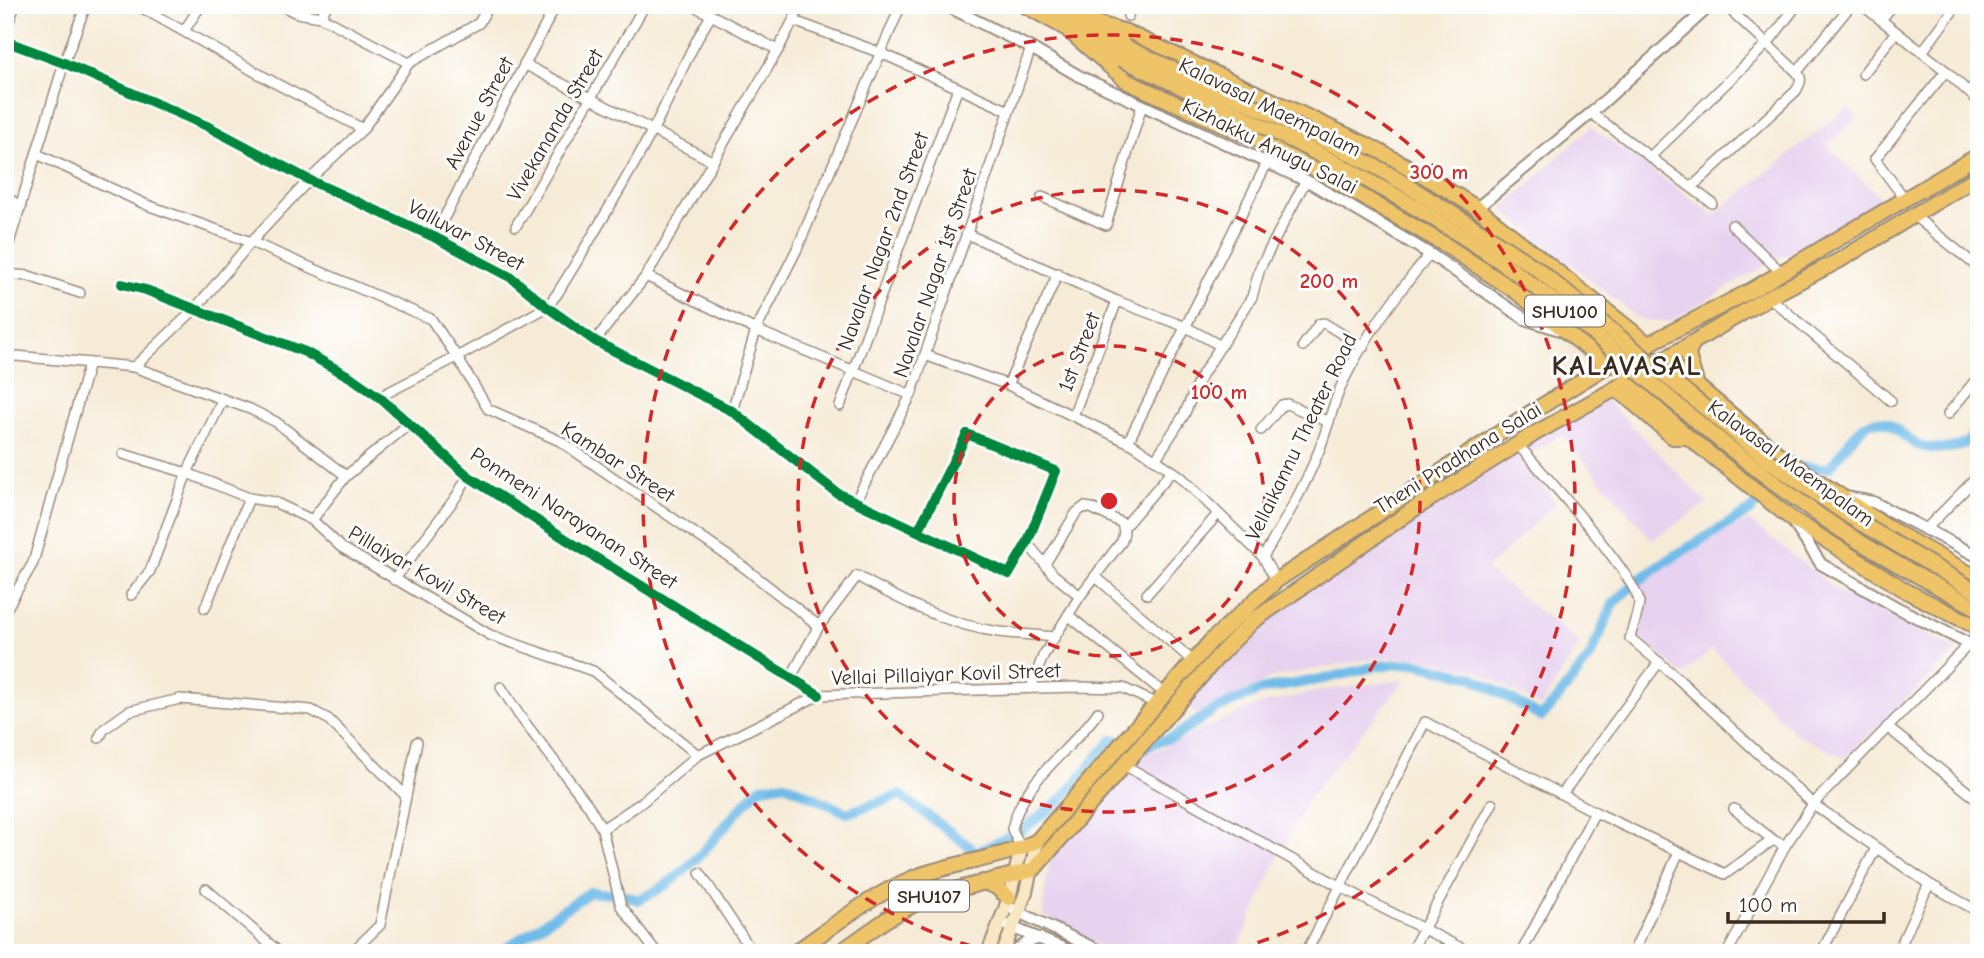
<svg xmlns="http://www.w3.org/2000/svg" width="1984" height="958" viewBox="0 0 1984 958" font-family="'Comic Neue',sans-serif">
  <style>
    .built { fill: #e7d2ef }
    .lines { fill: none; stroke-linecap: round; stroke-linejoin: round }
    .canal { stroke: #6fbbe9; stroke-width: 10 }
    .minor-casing { stroke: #988a7a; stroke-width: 12 }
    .tertiary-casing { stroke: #988a7a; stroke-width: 14 }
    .secondary-casing { stroke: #988a7a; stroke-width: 16 }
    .primary-casing { stroke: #988a7a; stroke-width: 18 }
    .minor { stroke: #fff; stroke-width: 9 }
    .tertiary { stroke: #fff; stroke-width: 10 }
    .secondary { stroke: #f9e7c3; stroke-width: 12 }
    .primary { stroke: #efc469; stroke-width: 14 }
    .primary-bridge-casing { stroke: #988a7a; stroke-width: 18; stroke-linecap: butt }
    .primary-bridge { stroke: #efc469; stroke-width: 14 }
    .cycleway-casing { stroke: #fff; stroke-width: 15 }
    .cycleway { stroke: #00873e; stroke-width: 10 }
    .ring { fill: none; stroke: #d62828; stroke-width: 3.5; stroke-dasharray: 12 9 }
    .labels { text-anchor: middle; stroke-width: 6; stroke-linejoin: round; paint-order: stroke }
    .shield { fill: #fff; stroke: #766a62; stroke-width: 2 }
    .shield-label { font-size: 19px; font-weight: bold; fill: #3b2a1e }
    .street-label { font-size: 21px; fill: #3b2a1e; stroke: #fff }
    .district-label { font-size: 28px; font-weight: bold; letter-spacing: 2px; fill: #3b2a1e; stroke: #fff }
    .centre { fill: #d62828; stroke: #fff; stroke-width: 3.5 }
    .ring-label { font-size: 21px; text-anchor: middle; font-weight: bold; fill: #d62828; stroke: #fff; stroke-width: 6; stroke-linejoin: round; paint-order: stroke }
  </style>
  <rect width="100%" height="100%" fill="#fff"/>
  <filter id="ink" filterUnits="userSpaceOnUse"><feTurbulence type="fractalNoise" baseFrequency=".0143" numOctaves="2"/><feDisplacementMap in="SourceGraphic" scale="14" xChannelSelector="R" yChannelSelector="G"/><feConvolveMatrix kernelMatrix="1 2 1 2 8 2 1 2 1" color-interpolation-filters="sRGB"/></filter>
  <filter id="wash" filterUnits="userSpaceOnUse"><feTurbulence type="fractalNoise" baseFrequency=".00686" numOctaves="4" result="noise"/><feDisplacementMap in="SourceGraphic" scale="28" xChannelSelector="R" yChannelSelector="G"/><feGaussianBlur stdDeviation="1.57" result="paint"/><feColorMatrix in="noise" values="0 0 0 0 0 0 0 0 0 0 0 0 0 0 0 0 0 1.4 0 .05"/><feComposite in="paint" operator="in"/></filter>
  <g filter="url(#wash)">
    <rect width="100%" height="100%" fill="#f6ebd7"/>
    <g class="built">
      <polygon points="1847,108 1858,117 1826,145 1887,204 1777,259 1671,321 1640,320 1502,209 1591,127 1714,215"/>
      <polygon points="1605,399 1707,503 1652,540 1562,435 1530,454 1521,442"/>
      <polygon points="1513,452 1556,503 1486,569 1580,643 1541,707 1479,671 1421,657 1376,658 1274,677 1197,715 1183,702 1252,626 1332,568"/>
      <polygon points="1749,521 1838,591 1958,650 1844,758 1794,733 1712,649 1683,675 1638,636 1644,604 1639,587 1697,545"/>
      <polygon points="1405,680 1309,797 1276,862 1236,953 1112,953 1043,915 1045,887 1051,857 1137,759 1258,705 1323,690"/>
    </g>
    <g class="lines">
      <path class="canal" d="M499,953L590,892L628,896L637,900C694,878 719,826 761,787L785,784L847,813L900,795L977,852L1019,832L1061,800L1113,739L1143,750L1154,743L1174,737L1214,710L1261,690L1328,678L1378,666L1415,663L1472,677L1541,717L1552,706L1590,657L1613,604L1635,583L1676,555L1750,511L1792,467L1829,468C1839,457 1857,428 1869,423C1889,415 1900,436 1916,444C1928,450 1957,451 1968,441C1974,435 1976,424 1979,416"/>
    </g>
  </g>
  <g filter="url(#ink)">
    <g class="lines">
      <defs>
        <g id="minor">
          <polyline points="137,5 275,83 363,129"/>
          <polyline points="280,5 297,13 321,17"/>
          <polyline points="327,5 321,17 409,63"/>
          <polyline points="692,5 778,50"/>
          <polyline points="1862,5 1946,71 1979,102"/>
          <polyline points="1128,16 1131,5"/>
          <polyline points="1881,20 1893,5"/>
          <polyline points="794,21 881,53 1009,111"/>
          <polyline points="184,31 201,5"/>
          <polyline points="5,32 15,5"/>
          <polyline points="5,41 64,63 207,126 309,180 434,237 512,278 547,307 595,341 732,411 837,493 1009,574 1027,543 1056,471 967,434 918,531"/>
          <polyline points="1922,52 1957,5"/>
          <polyline points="524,64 712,161"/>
          <polyline points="1797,72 1851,5"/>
          <polyline points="1863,74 1896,32"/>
          <polyline points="1969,91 1979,80"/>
          <polyline points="1591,113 1712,203"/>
          <polyline points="37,154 147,205 251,242 431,319 457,357 488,409 560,441 741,565 819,626"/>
          <polyline points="1651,156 1768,43 1797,5"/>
          <path d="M1692,187L1796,91C1800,84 1803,79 1797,72L1725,5"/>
          <polyline points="5,196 21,207"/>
          <polyline points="1042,197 1106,225 1142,105"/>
          <polyline points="1905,199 1875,159 1946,71"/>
          <polyline points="1913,215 1979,268"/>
          <polyline points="1732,225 1781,272"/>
          <polyline points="516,226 645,5"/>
          <polyline points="967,234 1117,301 1186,327 1221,346"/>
          <polyline points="434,237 556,5"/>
          <polyline points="5,256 64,63 86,5"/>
          <path d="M1058,273L1008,385L1134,445L1180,476L1263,557C1283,524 1303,490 1318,453C1328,429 1333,401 1345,378C1367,333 1398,292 1430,254"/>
          <polyline points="5,274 29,276 80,293"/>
          <polyline points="646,276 756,330 911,395"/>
          <polyline points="122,284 146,290 305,352 352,378 379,397 468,476 575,545 819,695"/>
          <polyline points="1769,297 1891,401"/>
          <polyline points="595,341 646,276 778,50 801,5"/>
          <polyline points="1303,346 1319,324 1324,323 1363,347"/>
          <polyline points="5,355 134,367 250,409 276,422 346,476 409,424"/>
          <polyline points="925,355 1008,385"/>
          <polyline points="134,367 194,310 251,242 309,180 363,129 409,63 479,23 489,5"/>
          <path d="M379,397L457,357L547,307L557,294C590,240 623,187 652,131C673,93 687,52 711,16"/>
          <polyline points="840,406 958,88"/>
          <polyline points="732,411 756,330 797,249 901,5"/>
          <polyline points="1948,414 1979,376"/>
          <polyline points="1073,416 1117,301"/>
          <polyline points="1261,430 1282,405 1287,404 1329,422"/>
          <polyline points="1128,442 1267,163"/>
          <path d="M1517,444C1539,468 1636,576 1639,602C1639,612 1632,628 1630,638L1674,675L1813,804L1929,884L1979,912"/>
          <polyline points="123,454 187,473 249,498 274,502 312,520 341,547 490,635 593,671 698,755"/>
          <polyline points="1155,460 1184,415 1200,378 1252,297 1260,268 1306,180"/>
          <polyline points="855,502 911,395 1031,48"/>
          <polyline points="312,520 346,476"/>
          <polyline points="1124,527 1172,471"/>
          <polyline points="1925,530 1979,475"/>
          <polyline points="1027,543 1054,575 1080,596 1043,656 1031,688"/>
          <polyline points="1263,557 1276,581"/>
          <polyline points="1045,564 1076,513 1084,507 1091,508 1122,523 1124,532 1122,541 1080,596"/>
          <polyline points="1096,577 1193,661"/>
          <polyline points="394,580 456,497 468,476"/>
          <polyline points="1147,594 1218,514"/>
          <polyline points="131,595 150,571 187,473 223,399"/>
          <polyline points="205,608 249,498"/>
          <polyline points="5,611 33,563 89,363"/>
          <polyline points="1068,615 1164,693"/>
          <path d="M791,677L819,626L857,576C902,601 948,625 999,632C1017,634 1036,635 1054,637"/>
          <polyline points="501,687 519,715 588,805 602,829 621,906 657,953"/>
          <polyline points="1887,727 1979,801"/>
          <polyline points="99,738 104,729 129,711 180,699 311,710 328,719 406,796"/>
          <polyline points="1124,765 1341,887 1471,953"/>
          <polyline points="1562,794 1659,662"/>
          <polyline points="1734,809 1773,840 1785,846"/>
          <polyline points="602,829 641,803 698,755 819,695 1076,687 1123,688 1155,703"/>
          <path d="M1021,849L1012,829C1022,780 1072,750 1098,712"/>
          <polyline points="700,873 753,953"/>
          <polyline points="206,889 280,953"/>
          <polyline points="351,953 380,925 417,742"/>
          <polyline points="1306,953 1425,722 1595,812 1725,874 1773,840"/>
          <polyline points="1410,953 1492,804"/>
          <polyline points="1521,953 1595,812"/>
          <polyline points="1633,953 1678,854"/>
          <polyline points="1727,953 1785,846 1813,804 1969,644"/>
          <polyline points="1821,953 1876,848"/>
          <polyline points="1897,953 1929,884"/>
        </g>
        <g id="tertiary">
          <polyline points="945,5 1031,48 1079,76 1311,183 1430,254 1525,319 1560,330"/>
          <polyline points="1477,208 1591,113 1711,5"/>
          <polyline points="1845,497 1873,502 1979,557"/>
          <polyline points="1793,522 1821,564 1898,608 1979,649"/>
          <polyline points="1006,906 1104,953"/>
          <polyline points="1006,925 1075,953"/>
          <polyline points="1013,953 1028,942 1040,938"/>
        </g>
        <g id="secondary">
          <polyline points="988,953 1009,898 1021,849"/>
          <polyline points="1003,953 1026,892 1037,841"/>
        </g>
        <g id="primary">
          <polyline points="1024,5 1121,59"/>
          <polyline points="1048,5 1125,47"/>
          <polyline points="1067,15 1126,32 1365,144 1421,174 1477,208 1648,344 1645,350"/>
          <polyline points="1069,31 1128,82 1289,154 1444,244 1518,293 1608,365 1665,359 1778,454 1885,526 1979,579"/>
          <polyline points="1692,344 1688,355 1697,386"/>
          <polyline points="1631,374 1627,382 1688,437 1792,519 1908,592 1979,628"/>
          <polyline points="1613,390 1622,393 1673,437 1688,437"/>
          <polyline points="983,882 995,886 1009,898"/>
          <path d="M794,953C832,927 870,896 913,878C953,862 998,860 1037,841L1211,641L1276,581L1519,420L1608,365L1752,290L1979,155"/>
          <polyline points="839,953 887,919 927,897 1033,870 1221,653 1253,621 1411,511 1534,434 1613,390 1769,297 1840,260 1979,176"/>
        </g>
      </defs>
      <use href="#minor" class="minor-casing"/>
      <use href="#tertiary" class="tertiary-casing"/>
      <use href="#secondary" class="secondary-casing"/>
      <use href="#primary" class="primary-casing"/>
      <use href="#minor" class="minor"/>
      <use href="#tertiary" class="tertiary"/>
      <use href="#secondary" class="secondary"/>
      <use href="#primary" class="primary"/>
      <defs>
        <g id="primary-bridge">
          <polyline points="1125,47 1276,116 1382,170 1461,219 1536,268 1768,460 1852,518 1979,593"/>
          <path d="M1121,59C1253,120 1384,181 1504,264C1580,318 1649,383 1722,442C1760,472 1800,503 1841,530C1885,559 1933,584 1979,609"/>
        </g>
      </defs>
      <use href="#primary-bridge" class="primary-bridge-casing"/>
      <use href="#primary-bridge" class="primary-bridge"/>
      <defs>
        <g id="cycleway">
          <polyline points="5,41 64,63 207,126 309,180 434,237 512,278 547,307 595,341 732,411 837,493 1009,574 1027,543 1056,471 967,434 918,531"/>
          <polyline points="122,284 146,290 305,352 352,378 379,397 468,476 575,545 819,695"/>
        </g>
      </defs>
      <use href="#cycleway" class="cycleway-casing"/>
      <use href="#cycleway" class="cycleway"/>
    </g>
  </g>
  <g class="ring">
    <circle cx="1109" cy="501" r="155"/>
    <circle cx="1109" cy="501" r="311"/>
    <path d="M992 952A466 466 0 1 1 1226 952"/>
  </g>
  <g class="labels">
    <g class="shield">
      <rect x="1525" y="295.5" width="80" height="31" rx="5"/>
      <rect x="889" y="880.5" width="80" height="31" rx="5"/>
    </g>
    <g class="shield-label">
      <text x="1565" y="318">SHU100</text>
      <text x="929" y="903">SHU107</text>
    </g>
    <g class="street-label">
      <text transform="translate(1270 107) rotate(26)" y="7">Kalavasal Maempalam</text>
      <text transform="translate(479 113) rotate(-62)" y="7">Avenue Street</text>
      <text transform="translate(555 125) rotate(-60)" y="7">Vivekananda Street</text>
      <text transform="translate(1270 146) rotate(26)" y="7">Kizhakku Anugu Salai</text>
      <text transform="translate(466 235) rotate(28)" y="7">Valluvar Street</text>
      <text transform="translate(883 241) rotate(-70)" y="7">Navalar Nagar 2nd Street</text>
      <text transform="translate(935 273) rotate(-71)" y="7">Navalar Nagar 1st Street</text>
      <text transform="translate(1079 352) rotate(-69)" y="7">1st Street</text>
      <text transform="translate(1301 437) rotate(-64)" y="7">Vellaikannu Theater Road</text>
      <text transform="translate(1458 458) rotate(-32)" y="7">Theni Pradhana Salai</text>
      <text transform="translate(618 462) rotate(33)" y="7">Kambar Street</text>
      <text transform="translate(1791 463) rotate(36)" y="7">Kalavasal Maempalam</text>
      <text transform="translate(574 518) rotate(33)" y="7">Ponmeni Narayanan Street</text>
      <text transform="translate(427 575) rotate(30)" y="7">Pillaiyar Kovil Street</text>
      <text transform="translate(946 674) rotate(-2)" y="7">Vellai Pillaiyar Kovil Street</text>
    </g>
    <g class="district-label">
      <text x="1627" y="375">KALAVASAL</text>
    </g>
  </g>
  <circle cx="1109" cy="501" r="10" class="centre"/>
  <g class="ring-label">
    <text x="1439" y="179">300 m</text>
    <text x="1329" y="288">200 m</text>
    <text x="1219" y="399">100 m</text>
  </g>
  <rect width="1984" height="958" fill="none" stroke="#fff" stroke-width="28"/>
  <path d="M1728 912v10h156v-10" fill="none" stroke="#3b2a1e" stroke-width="3.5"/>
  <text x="1739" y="912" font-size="21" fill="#3b2a1e" stroke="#ffffff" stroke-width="5" paint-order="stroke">100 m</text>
</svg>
